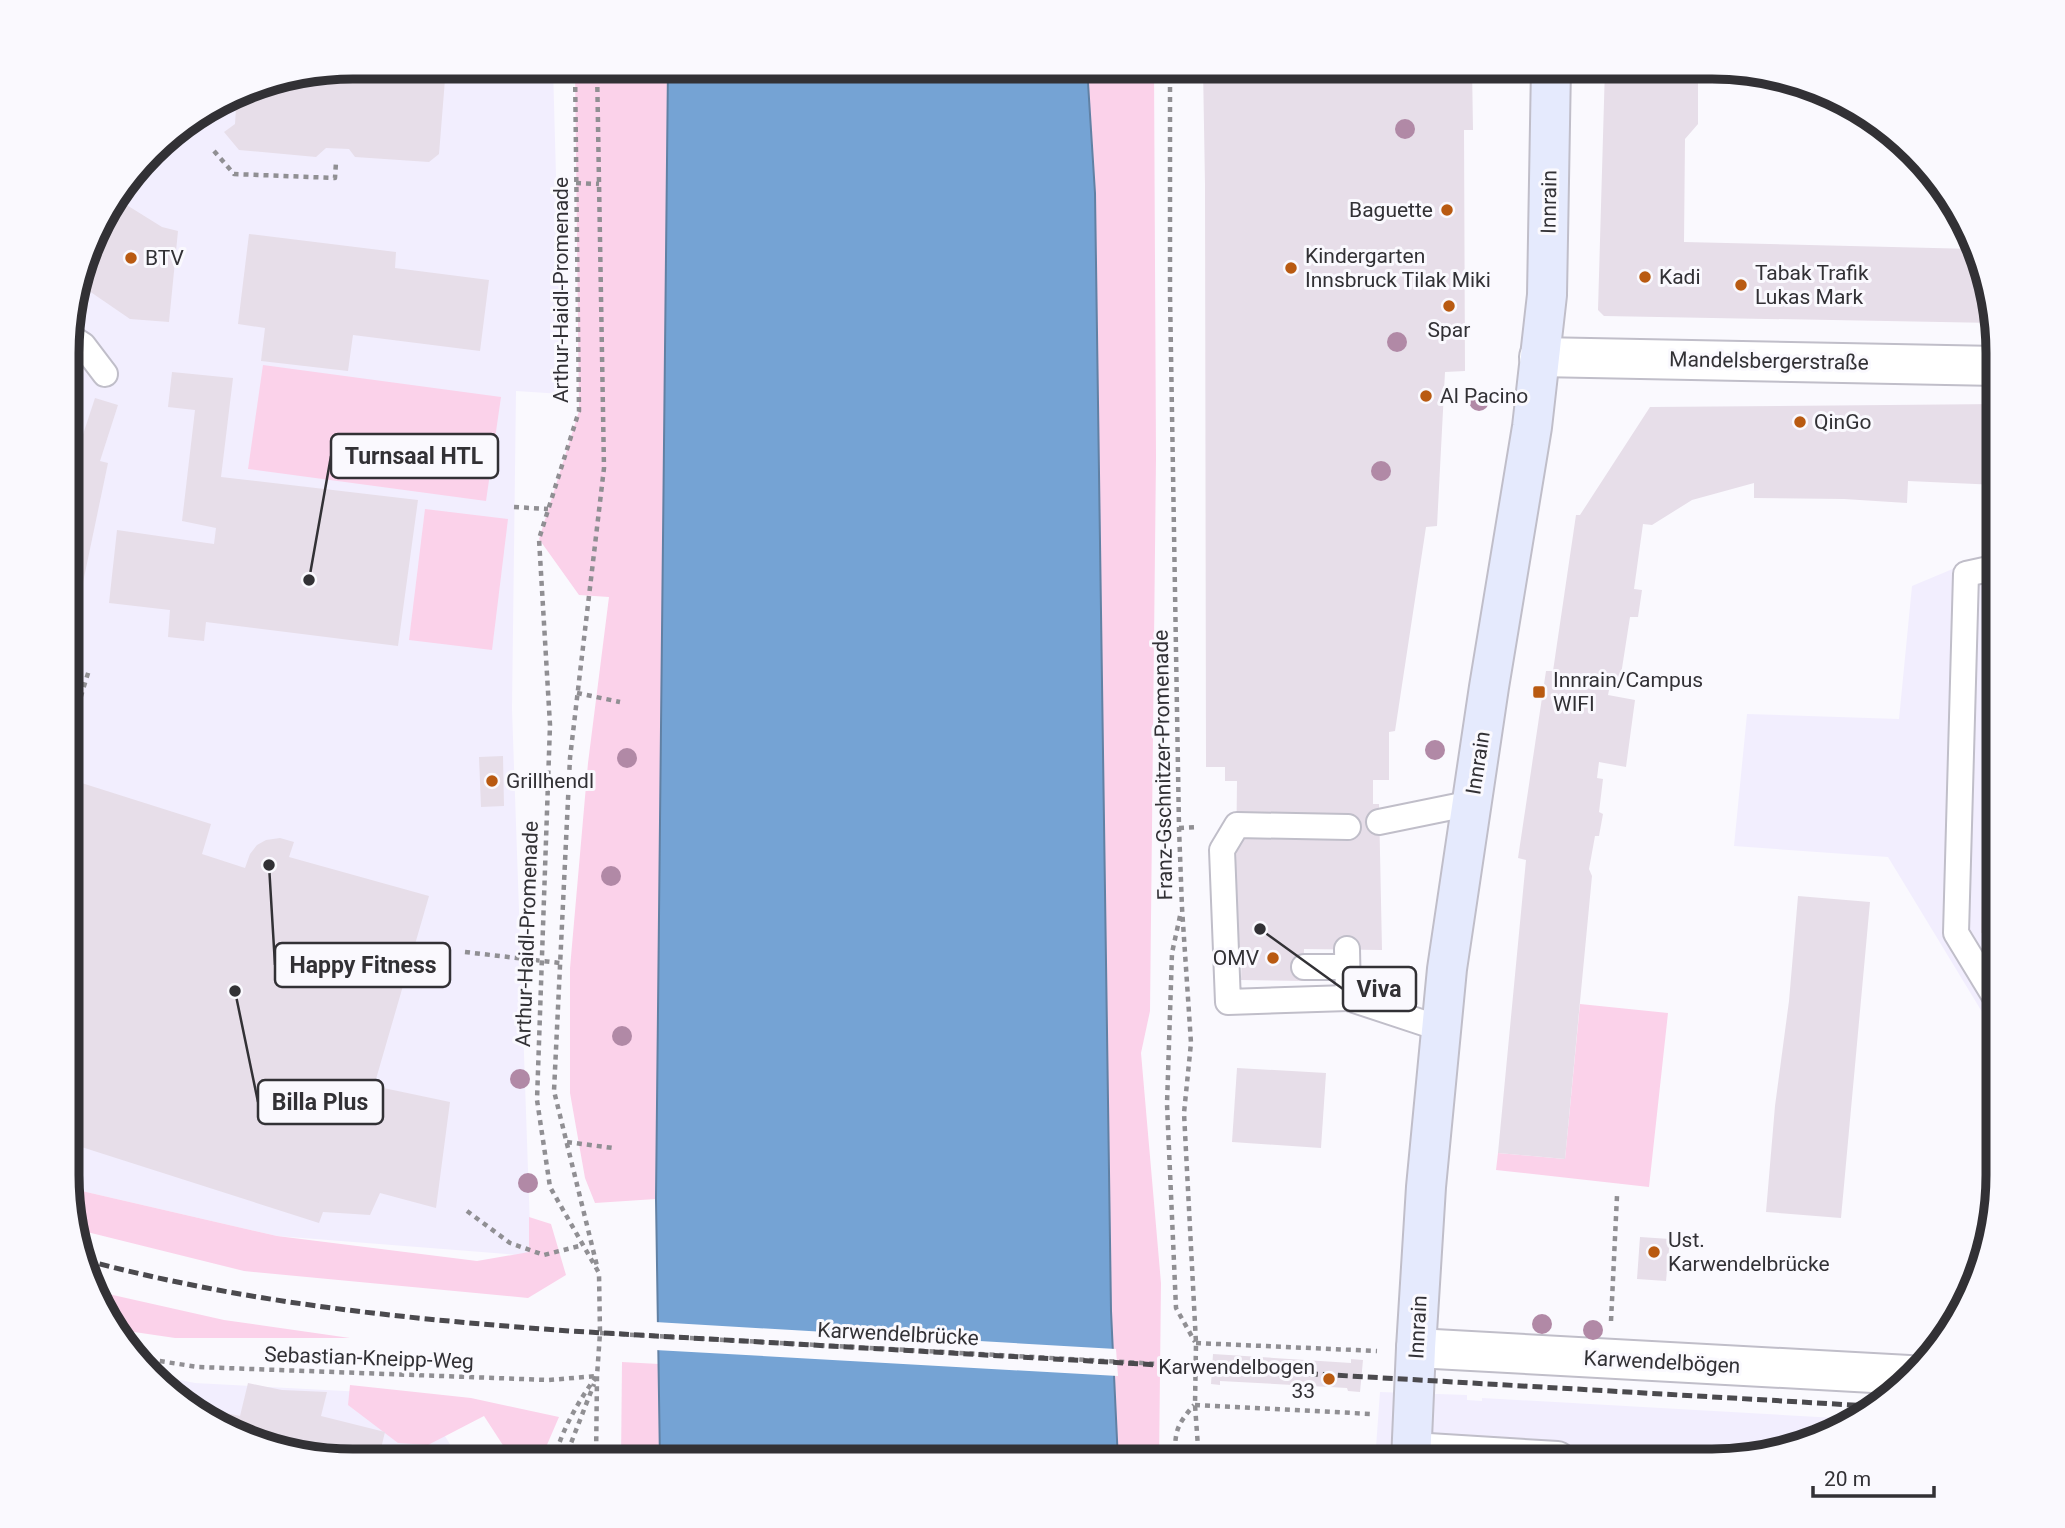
<svg xmlns="http://www.w3.org/2000/svg" width="2065" height="1528" viewBox="0 0 2065 1528" font-family="Roboto,sans-serif">
  <style>
    .built { fill: #f2eefe }
    .green { fill: #fbd2ea }
    .water { fill: #75a3d4; stroke: #6181a4; stroke-width: 2 }
    .pier { fill: #faf9fe }
    .building { fill: #e7dee9 }
    .lines { fill: none; stroke-linecap: round; stroke-linejoin: round }
    .service-casing { stroke: #c0bec9; stroke-width: 28 }
    .minor-casing { stroke: #c0bec9; stroke-width: 42 }
    .secondary-casing { stroke: #c0bec9; stroke-width: 42 }
    .path { stroke: #908f93; stroke-width: 4.5; stroke-dasharray: 5 5; stroke-linecap: butt }
    .service { stroke: #fff; stroke-width: 24 }
    .minor { stroke: #fff; stroke-width: 38 }
    .secondary { stroke: #e5eafd; stroke-width: 38 }
    .rail { stroke: #4b4a4e; stroke-width: 5; stroke-dasharray: 10 5; stroke-linecap: butt }
    .tree { fill: #b189a6 }
    .poi-dot { fill: #b95a11; stroke: #faf9fe; stroke-width: 2.5 }
    .labels { text-anchor: middle; stroke-width: 6; stroke-linejoin: round; paint-order: stroke }
    .street-label { font-size: 21px; fill: #323135; stroke: #faf9fe }
    .poi-label { font-size: 21px; fill: #323135; stroke: #faf9fe; text-anchor: start }
    .rim { fill: none; stroke: #323135; stroke-width: 9 }
    .leader { fill: none; stroke: #323135; stroke-width: 2.5 }
    .callout-dot { fill: #323135; stroke: #faf9fe; stroke-width: 2.5 }
    .callout { fill: #faf9fe; stroke: #323135; stroke-width: 2.5 }
    .callout-label { font-size: 23px; text-anchor: middle; font-weight: bold; fill: #323135 }
  </style>
  <rect width="100%" height="100%" fill="#faf9fe"/>
  <g class="built">
    <polygon points="353,67 553,67 562,394 516,391 512,709 531,1256 277,1236 69,1188 69,316 96,226 164,138 244,88"/>
    <polygon points="1998,550 1998,1193 1993,1216 1996,1035 1888,857 1734,846 1747,714 1899,719 1912,586"/>
    <polygon points="155,1375 195,1383 421,1395 455,1453 454,1461 335,1461 244,1440 178,1402"/>
    <polygon points="1380,1392 1467,1395 1467,1400 1482,1401 1482,1398 1854,1419 1839,1432 1713,1461 1375,1461"/>
  </g>
  <g class="green">
    <polygon points="575,67 668,67 656,1199 595,1203 585,1178 570,1093 570,968 588,763 609,597 579,595 539,539 579,411"/>
    <polygon points="1087,67 1154,67 1156,458 1150,1011 1141,1053 1161,1283 1159,1461 1118,1461 1111,1311 1095,193"/>
    <polygon points="263,365 501,397 486,501 248,469"/>
    <polygon points="425,509 508,519 492,650 409,640"/>
    <polygon points="1580,1004 1668,1013 1649,1187 1496,1170 1498,1153 1565,1159"/>
    <polygon points="69,1188 277,1236 477,1261 529,1252 529,1217 551,1224 566,1275 528,1298 244,1271 75,1229 69,1212"/>
    <polygon points="95,1291 224,1320 350,1338 175,1338 114,1329 105,1318"/>
    <polygon points="622,1362 659,1364 660,1461 621,1461"/>
    <polygon points="350,1385 471,1398 559,1417 540,1461 510,1461 512,1459 484,1416 428,1445 398,1443 348,1405"/>
  </g>
  <polygon class="water" points="668,67 1087,67 1095,193 1111,1311 1118,1461 660,1461 656,1199"/>
  <polygon class="pier" points="655,1322 1116,1349 1118,1376 655,1350"/>
  <g class="building">
    <polygon points="353,66 446,67 439,154 429,162 355,157 349,149 326,148 316,157 239,150 224,132 235,124 237,92 244,88"/>
    <polygon points="1203,67 1472,67 1473,130 1464,130 1465,371 1445,372 1437,526 1426,527 1395,731 1389,732 1389,780 1373,780 1373,804 1379,804 1382,950 1304,949 1303,981 1241,980 1242,948 1235,949 1237,781 1225,781 1225,767 1206,767 1205,185"/>
    <polygon points="1605,67 1698,67 1698,124 1685,139 1684,242 1975,249 1995,323 1604,316 1598,310"/>
    <polygon points="117,199 162,227 178,231 169,322 130,319 79,284 96,226"/>
    <polygon points="249,234 396,252 395,268 489,280 480,351 353,335 348,371 261,361 265,328 238,324"/>
    <polygon points="172,372 233,378 221,477 418,500 398,646 206,622 204,641 168,637 170,610 109,603 117,530 214,544 216,528 182,521 195,410 168,407"/>
    <polygon points="95,398 118,405 100,461 108,463 77,611 69,609 69,477"/>
    <polygon points="1998,404 1998,485 1908,481 1907,503 1844,499 1754,498 1754,483 1692,500 1652,525 1643,524 1634,589 1642,590 1638,617 1630,617 1620,681 1611,680 1608,695 1635,700 1626,767 1599,762 1597,778 1603,779 1599,812 1603,814 1599,836 1595,836 1589,869 1592,876 1565,1159 1498,1153 1526,860 1518,858 1546,671 1553,671 1576,515 1580,515 1650,407"/>
    <polygon points="1989,585 1998,586 1998,934 1981,933"/>
    <polygon points="503,756 504,806 481,807 479,757"/>
    <polygon points="69,779 211,824 202,854 245,868 250,854 257,845 266,840 280,838 294,842 289,857 429,896 374,1086 450,1102 436,1208 380,1193 370,1215 323,1212 319,1223 69,1143"/>
    <polygon points="1798,896 1870,902 1841,1218 1766,1212 1775,1106 1789,1001"/>
    <polygon points="1237,1068 1326,1073 1321,1148 1232,1142"/>
    <polygon points="1640,1237 1670,1239 1666,1281 1637,1279"/>
    <polygon points="1213,1354 1351,1363 1351,1359 1363,1360 1360,1392 1348,1391 1347,1388 1220,1381 1220,1385 1211,1384"/>
    <polygon points="248,1383 282,1390 327,1392 321,1416 385,1432 378,1461 335,1461 244,1440 180,1403 240,1416"/>
    <polygon points="1256,1446 1329,1448 1329,1461 1255,1461"/>
  </g>
  <g class="lines">
    <defs>
      <g id="service">
        <polyline points="69,336 83,345 105,374"/>
        <polyline points="1998,567 1966,574 1956,933 1998,1002"/>
        <polyline points="1379,822 1472,803"/>
        <polyline points="1347,949 1348,998 1442,1029"/>
        <polyline points="1304,967 1347,967"/>
        <polyline points="1348,998 1228,1002 1222,850 1237,825 1348,827"/>
      </g>
      <g id="minor">
        <polyline points="1539,357 1998,366"/>
        <polyline points="1416,1348 1909,1375"/>
        <polyline points="1412,1452 1557,1461"/>
      </g>
      <polyline id="secondary" points="1411,1461 1416,1348 1426,1187 1447,969 1489,687 1532,427 1547,295 1551,67"/>
    </defs>
    <use href="#service" class="service-casing"/>
    <use href="#minor" class="minor-casing"/>
    <use href="#secondary" class="secondary-casing"/>
    <g class="path">
      <polyline points="575,67 579,411 539,539 550,725 537,1100 550,1187 599,1273 600,1333 597,1376 596,1461"/>
      <polyline points="597,67 604,468 570,758 554,1091 597,1266"/>
      <polyline points="1170,67 1170,294 1179,828 1182,908 1191,1043 1184,1113 1196,1343 1195,1405 1199,1461"/>
      <polyline points="214,151 234,174 335,178 336,162"/>
      <polyline points="576,183 599,184"/>
      <polyline points="514,507 548,509"/>
      <polyline points="577,693 620,702"/>
      <polyline points="69,735 89,670"/>
      <polyline points="1179,828 1198,827"/>
      <polyline points="1180,916 1172,953 1167,1104 1176,1308 1195,1342"/>
      <polyline points="465,952 560,963"/>
      <polyline points="567,1142 613,1148"/>
      <polyline points="467,1211 510,1243 544,1255 583,1245"/>
      <polyline points="1611,1321 1617,1196"/>
      <polyline points="600,1333 1196,1366"/>
      <polyline points="1196,1343 1377,1351"/>
      <polyline points="140,1358 198,1367 549,1380 597,1376"/>
      <polyline points="1195,1405 1372,1414"/>
      <path d="M554,1461C560,1433 579,1400 596,1377"/>
      <polyline points="564,1461 594,1384"/>
      <path d="M1175,1461C1175,1432 1175,1427 1194,1405"/>
    </g>
    <use href="#service" class="service"/>
    <use href="#minor" class="minor"/>
    <use href="#secondary" class="secondary"/>
    <path class="rail" d="M85,1260C244,1303 406,1319 570,1331L1870,1406"/>
  </g>
  <g class="tree">
    <circle cx="1405" cy="129" r="10"/>
    <circle cx="1397" cy="342" r="10"/>
    <circle cx="1479" cy="401" r="10"/>
    <circle cx="1381" cy="471" r="10"/>
    <circle cx="1435" cy="750" r="10"/>
    <circle cx="627" cy="758" r="10"/>
    <circle cx="611" cy="876" r="10"/>
    <circle cx="622" cy="1036" r="10"/>
    <circle cx="520" cy="1079" r="10"/>
    <circle cx="528" cy="1183" r="10"/>
    <circle cx="1542" cy="1324" r="10"/>
    <circle cx="1593" cy="1330" r="10"/>
  </g>
  <g class="poi-dot">
    <circle cx="1447" cy="210" r="7"/>
    <circle cx="131" cy="258" r="7"/>
    <circle cx="1291" cy="268" r="7"/>
    <circle cx="1645" cy="277" r="7"/>
    <circle cx="1741" cy="285" r="7"/>
    <circle cx="1449" cy="306" r="7"/>
    <circle cx="1426" cy="396" r="7"/>
    <circle cx="1800" cy="422" r="7"/>
    <rect x="1532" y="685" width="14" height="14" rx="3.5"/>
    <circle cx="492" cy="781" r="7"/>
    <circle cx="1273" cy="958" r="7"/>
    <circle cx="1654" cy="1252" r="7"/>
    <circle cx="1329" cy="1379" r="7"/>
  </g>
  <g class="labels">
    <g class="street-label">
      <text transform="translate(1549 202) rotate(-89)" y="7">Innrain</text>
      <text transform="translate(561 290) rotate(-90)" y="7">Arthur-Haidl-Promenade</text>
      <text transform="translate(1769 361) rotate(1)" y="7">Mandelsbergerstraße</text>
      <text transform="translate(1478 763) rotate(-81)" y="7">Innrain</text>
      <text transform="translate(1163 765) rotate(-91)" y="7">Franz-Gschnitzer-Promenade</text>
      <text transform="translate(527 934) rotate(-88)" y="7">Arthur-Haidl-Promenade</text>
      <text transform="translate(1418 1327) rotate(-87)" y="7">Innrain</text>
      <text transform="translate(898 1334) rotate(3)" y="7">Karwendelbrücke</text>
      <text transform="translate(369 1358) rotate(2)" y="7">Sebastian-Kneipp-Weg</text>
      <text transform="translate(1662 1362) rotate(3)" y="7">Karwendelbögen</text>
    </g>
    <g class="poi-label">
      <text x="1433" y="217" text-anchor="end">Baguette</text>
      <text x="1305" y="263">Kindergarten<tspan x="1305" dy="24">Innsbruck Tilak Miki</tspan></text>
      <text x="145" y="265">BTV</text>
      <text x="1755" y="280">Tabak Trafik<tspan x="1755" dy="24">Lukas Mark</tspan></text>
      <text x="1659" y="284">Kadi</text>
      <text x="1449" y="337" text-anchor="middle">Spar</text>
      <text x="1440" y="403">Al Pacino</text>
      <text x="1814" y="429">QinGo</text>
      <text x="1553" y="687">Innrain/Campus<tspan x="1553" dy="24">WIFI</tspan></text>
      <text x="506" y="788">Grillhendl</text>
      <text x="1259" y="965" text-anchor="end">OMV</text>
      <text x="1668" y="1247">Ust.<tspan x="1668" dy="24">Karwendelbrücke</tspan></text>
      <text x="1315" y="1374" text-anchor="end">Karwendelbogen<tspan x="1315" dy="24">33</tspan></text>
    </g>
  </g>
  <path d="M0 0H2065V1528H0ZM353 79H1712A274 274 0 0 1 1986 353V1175A274 274 0 0 1 1712 1449H353A274 274 0 0 1 79 1175V353A274 274 0 0 1 353 79Z" fill="#faf9fe" fill-rule="evenodd"/>
  <path class="rim" d="M353 79H1712A274 274 0 0 1 1986 353V1175A274 274 0 0 1 1712 1449H353A274 274 0 0 1 79 1175V353A274 274 0 0 1 353 79Z"/>
  <path class="leader" d="M309 580L331 456M269 865L275 965M1260 929L1343 989M235 991L258 1102"/>
  <g class="callout-dot">
    <circle cx="309" cy="580" r="7"/>
    <circle cx="269" cy="865" r="7"/>
    <circle cx="1260" cy="929" r="7"/>
    <circle cx="235" cy="991" r="7"/>
  </g>
  <g class="callout">
    <rect x="331" y="434" width="167" height="44" rx="7"/>
    <rect x="275" y="943" width="175" height="44" rx="7"/>
    <rect x="1343" y="967" width="73" height="44" rx="7"/>
    <rect x="258" y="1080" width="125" height="44" rx="7"/>
  </g>
  <g class="callout-label">
    <text x="414" y="464">Turnsaal HTL</text>
    <text x="363" y="973">Happy Fitness</text>
    <text x="1379" y="997">Viva</text>
    <text x="320" y="1110">Billa Plus</text>
  </g>
  <path d="M1813 1486v10h121v-10" fill="none" stroke="#323135" stroke-width="3.5"/>
  <text x="1824" y="1486" font-size="21" fill="#323135" stroke="#faf9fe" stroke-width="5" paint-order="stroke">20 m</text>
</svg>
